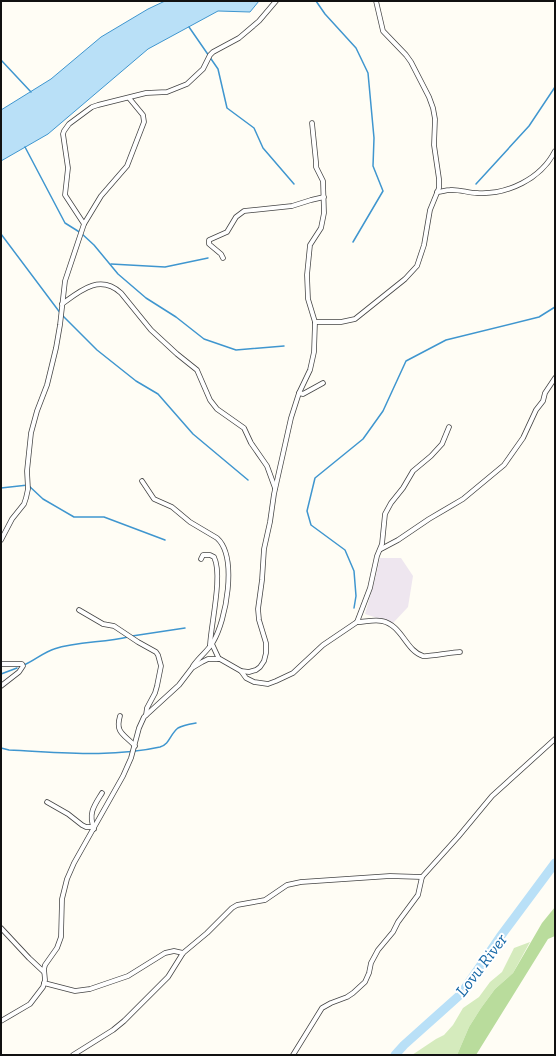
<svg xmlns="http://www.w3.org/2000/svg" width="556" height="1056" viewBox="0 0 556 1056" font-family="'Zilla Slab',serif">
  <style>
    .industrial { fill: #eee6ef }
    .green { fill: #d5ebbd }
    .forest { fill: #b9dc9c }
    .water { fill: #b9e0f7; stroke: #3f96cf }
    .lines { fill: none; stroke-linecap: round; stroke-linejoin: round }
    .stream { stroke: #3f96cf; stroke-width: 1.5 }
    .river { stroke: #b9e0f7; stroke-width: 9 }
    .street-casing { stroke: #444; stroke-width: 5.5 }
    .street { stroke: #fff; stroke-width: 4 }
    .labels { text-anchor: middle; stroke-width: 4; stroke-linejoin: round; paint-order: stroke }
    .water-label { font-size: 17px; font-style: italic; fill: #1768a6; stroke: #fff }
  </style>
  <rect width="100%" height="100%" fill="#fffdf5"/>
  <polygon class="industrial" points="380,558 401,558 413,576 408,607 393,623 365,614 374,583"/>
  <polygon class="green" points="530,942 513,973 495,989 481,1008 469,1027 457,1055 412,1055 436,1039 444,1035 453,1025 463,1008 479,997 490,982 502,972 514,948"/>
  <polygon class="forest" points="555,907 555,936 548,939 476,1055 457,1055 469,1027 481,1008 495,989 513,973 542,923"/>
  <polygon class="water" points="165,1 259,1 250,12 218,11 148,49 48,134 1,161 1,110 51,79 101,37 148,9"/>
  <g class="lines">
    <g class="stream">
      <polyline points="316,1 325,14 356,48 368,73 374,138 373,166 383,191 353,242"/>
      <polyline points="189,27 218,69 227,108 254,128 263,148 294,184"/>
      <polyline points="1,60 31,92"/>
      <polyline points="25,147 65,223 81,233 94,245 118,274 146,298 176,317 204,339 236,350 284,346"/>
      <polyline points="476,184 529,126 555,87"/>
      <polyline points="1,234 61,314 97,350 136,381 158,394 193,434 248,480"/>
      <polyline points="111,264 165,267 208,258"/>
      <polyline points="1,488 28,485 43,499 74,517 104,517 165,540"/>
      <polyline points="354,608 356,596 354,571 345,550 311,525 307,511 315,478 363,439 383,411 406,361 446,340 539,317 555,307"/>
      <polyline points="132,636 185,628"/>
      <path d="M24,665C34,661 44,652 54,649C78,641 104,643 128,637"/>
      <polyline points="1,674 17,668"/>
      <path d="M1,748L9,750C58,752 111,758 160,747C170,744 170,734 178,728C183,725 190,724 196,723"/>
    </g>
    <polyline class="river" points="395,1055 404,1045 461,994 500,937 555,863"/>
    <defs>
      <g id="street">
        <path d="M437,192C442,192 445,190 450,190C459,189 468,193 477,193C507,195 541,179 555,151"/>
        <polyline points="84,224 101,196 127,166 144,122 143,115 129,98"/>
        <polyline points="223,258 221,254 209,244 209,240 227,232 236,217 244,211 292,206 311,200 324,197"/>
        <path d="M62,304C81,290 100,274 121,293L151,330L177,354L197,370L210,400L217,409L244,428L251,443L267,466L275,488"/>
        <polyline points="315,322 341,322 355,319 405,279 417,266 424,245 430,210 439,188 439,179 434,145 435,119 433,108 429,97 411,62 406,55 383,31 376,1"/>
        <polyline points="299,393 303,394 323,383"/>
        <path d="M142,481L154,499L172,507L190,522L217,538C238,557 226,621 213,642C208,651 199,657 193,666"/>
        <polyline points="1,540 12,519 24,504 26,498 28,489 27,471 31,433 37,411 47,385 56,348 60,325 65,281 84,224 65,195 68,168 63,134 64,131 69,124 92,107 98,105 146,93 167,92 187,84 203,69 210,55 213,52 239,38 259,21 276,1"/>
        <polyline points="381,549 398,540 429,519 463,499 504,465 523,438 536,410 543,401 545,393 555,378"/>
        <path d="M201,559L203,555H210L214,557C223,575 211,624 210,645"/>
        <polyline points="79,610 103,624 114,626 138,642 156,652 158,655 161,666 157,686 155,693 147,708 146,715"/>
        <path d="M357,622C365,622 374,619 382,621C402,625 406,651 423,656C427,657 453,652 460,652"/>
        <polyline points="212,644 219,659"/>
        <polyline points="1,664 22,664 23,666 19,672 1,686"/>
        <polyline points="241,671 246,678 254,682 268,684 276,681 293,673 323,645 357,622 370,588 377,556 382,544 385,514 391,503 403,488 413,471 431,456 442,444 449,427"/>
        <path d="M120,716C115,733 124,734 135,746"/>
        <polyline points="47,802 68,814 82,825 86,827 93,827"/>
        <path d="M94,829C88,813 94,806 102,793"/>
        <polyline points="1,928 29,958 44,972"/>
        <polyline points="44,983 75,991 90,989 128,976 165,953 174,951 183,953"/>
        <polyline points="1,1021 30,1004 43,987 45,980 44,969 45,965 57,948 61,937 62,899 67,879 74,863 123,776 131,758 139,728 144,717 179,685 192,668 202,662 208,659 220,659 241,671 249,672 256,670 260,667 264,661 266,653 266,643 259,620 258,609 262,580 264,549 270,522 274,494 291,418 299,393 310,370 314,352 315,322 308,299 307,275 310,245 321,228 324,213 323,181 316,167 316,162 312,123"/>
        <polyline points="73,1055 113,1030 124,1021 168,977 183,953 207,933 232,908 237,905 265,900 287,885 301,882 390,876 422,877"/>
        <polyline points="293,1055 322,1008 331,1003 347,997 353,993 365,982 369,973 371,963 378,950 393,932 398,922 418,895 422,877 458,837 492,796 555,739"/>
      </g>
    </defs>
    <use href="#street" class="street-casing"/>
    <use href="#street" class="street"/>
  </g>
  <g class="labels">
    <g class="water-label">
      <text transform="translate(481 965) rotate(-53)" y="6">Lovu River</text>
    </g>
  </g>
  <rect width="556" height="1056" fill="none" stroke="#111111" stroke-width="4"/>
</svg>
